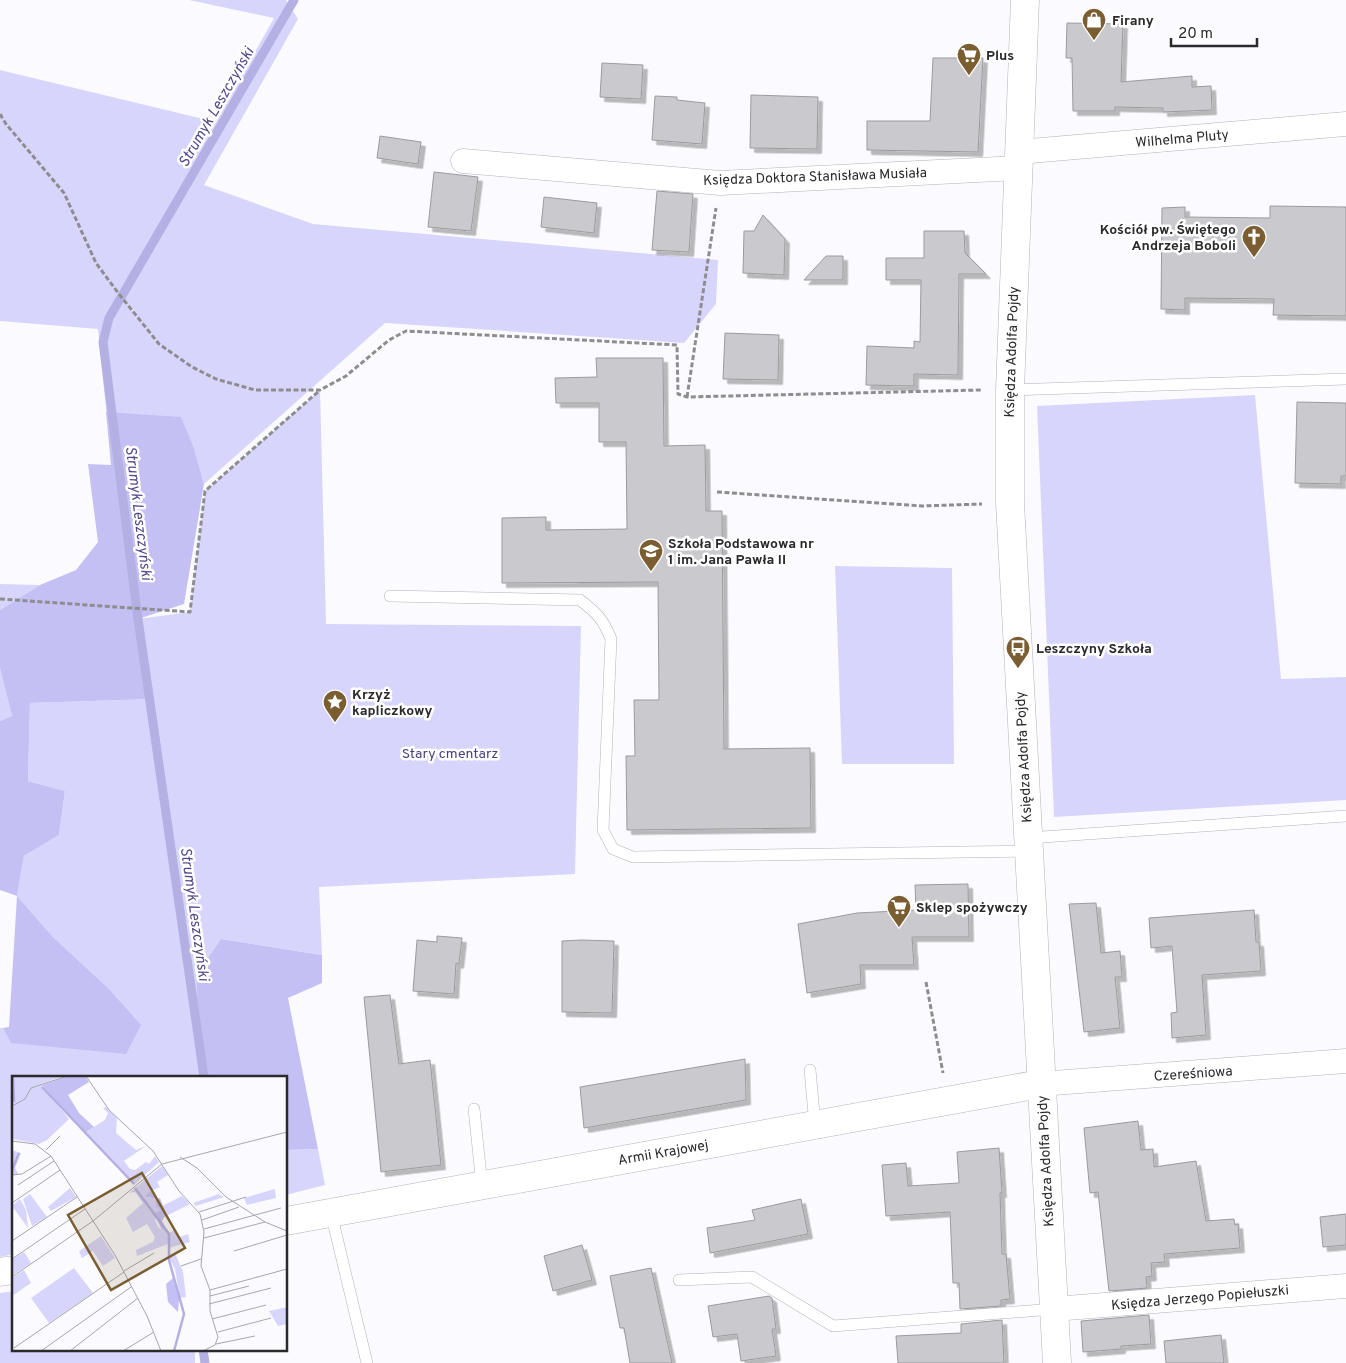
<svg xmlns="http://www.w3.org/2000/svg" width="1346" height="1363" viewBox="0 0 1346 1363" font-family="Overpass,sans-serif">
  <style>
    .green { fill: #d8d5fd }
    .forest { fill: #c5c0f4 }
    .lines { fill: none; stroke-linecap: round; stroke-linejoin: round }
    .stream { stroke: #b5b0e3; stroke-width: 9 }
    .building { fill: #c9c9ce; stroke: #9b9b9f; filter: url(#shadow) }
    .service-casing { stroke: #b3b3b7; stroke-width: 12 }
    .minor-casing { stroke: #b3b3b7; stroke-width: 25 }
    .tertiary-casing { stroke: #b3b3b7; stroke-width: 29 }
    .path { stroke: #8d8d8f; stroke-width: 3; stroke-dasharray: 5 2.5; stroke-linecap: butt }
    .service { stroke: #fff; stroke-width: 11 }
    .minor { stroke: #fff; stroke-width: 24 }
    .tertiary { stroke: #fff; stroke-width: 28 }
    .labels { text-anchor: middle; stroke-width: 5; stroke-linejoin: round; paint-order: stroke }
    .poi-label { font-size: 14px; font-weight: bold; fill: #2a2a2c; stroke: #fff; text-anchor: start }
    .street-label { font-size: 14px; fill: #2a2a2c; stroke: #fff }
    .park-label { font-size: 14px; fill: #493f7d; stroke: #fff }
    .water-label { font-size: 15px; font-style: italic; fill: #534988; stroke: #fff }
    .inset-river { fill: none; stroke: #b5b0e3; stroke-width: 2.5 }
    .inset-road { fill: none; stroke: #a7a7ab; stroke-width: 1 }
    .view { fill: #7a5e31; fill-opacity: 0.15; stroke: #7a5e31; stroke-width: 2.5 }
    .inset-edge { fill: none; stroke: #2a2a2c; stroke-width: 2.5 }
  </style>
  <defs>
    <filter id="shadow"><feDropShadow dx="4.5" dy="4.5" stdDeviation="0" flood-color="#0004"/></filter>
  </defs>
  <rect width="100%" height="100%" fill="#fbfbff"/>
  <g class="green">
    <polygon points="189,0 286,0 298,19 204,185 313,224 718,260 716,304 684,343 385,323 204,484 194,448 180,417 107,419 98,329 0,321 0,70 216,122 274,18"/>
    <polygon points="320,390 326,624 581,626 575,874 319,887 322,955 221,939 196,975 200,1077 14,1077 14,1254 0,1257 0,1028 3,1028 12,1043 107,987 53,937 17,896 24,856 59,835 65,791 28,781 30,703 154,699 138,619 190,612 205,491"/>
    <polygon points="1255,395 1281,679 1346,677 1346,800 1054,817 1037,406"/>
    <polygon points="835,566 952,568 954,764 842,764"/>
    <polygon points="0,584 40,585 0,610"/>
    <polygon points="0,668 12,716 0,721"/>
    <polygon points="318,1149 325,1185 286,1195 286,1150"/>
    <polygon points="14,1291 14,1349 195,1349 195,1363 0,1363 0,1293"/>
  </g>
  <g class="forest">
    <polygon points="106,412 181,417 194,448 204,484 184,604 138,619 154,699 30,703 28,781 65,791 59,835 24,856 17,896 53,937 107,987 141,1025 126,1054 11,1043 3,1028 9,1027 17,896 0,890 0,721 12,716 0,668 0,610 40,585 76,570 98,542 88,464 111,465"/>
    <polygon points="221,939 322,955 322,983 288,998 318,1149 286,1150 286,1077 200,1077 196,975"/>
  </g>
  <g class="lines">
    <g class="stream">
      <polyline points="204,1077 138,619 103,342 109,318 294,0"/>
      <polyline points="203,1349 205,1363"/>
    </g>
  </g>
  <g class="building">
    <polygon points="1067,23 1123,24 1121,82 1192,76 1192,87 1211,86 1212,110 1163,112 1163,108 1115,107 1115,111 1073,111 1072,58 1066,58"/>
    <polygon points="933,58 983,58 978,152 867,150 867,121 930,121"/>
    <polygon points="602,63 643,65 641,99 600,97"/>
    <polygon points="751,95 818,97 817,149 750,148"/>
    <polygon points="655,96 677,97 677,100 705,103 702,144 652,140"/>
    <polygon points="380,136 421,142 418,164 377,158"/>
    <polygon points="434,172 478,177 471,231 428,227"/>
    <polygon points="657,191 693,194 689,252 652,250"/>
    <polygon points="544,197 597,203 594,233 541,227"/>
    <polygon points="1270,206 1346,207 1346,316 1273,315 1274,299 1185,298 1185,310 1161,309 1162,208 1185,207 1185,217 1270,218"/>
    <polygon points="763,215 785,239 784,275 743,273 744,231 754,231"/>
    <polygon points="924,231 964,231 965,253 986,274 959,274 958,375 914,374 914,386 866,385 867,346 914,348 914,341 920,342 921,280 886,280 886,258 924,258"/>
    <polygon points="826,256 843,256 843,280 804,280"/>
    <polygon points="725,333 779,335 778,380 723,379"/>
    <polygon points="596,358 663,358 664,446 705,445 706,511 722,511 724,749 810,748 811,828 627,830 626,756 635,756 634,700 659,700 658,582 502,583 502,518 546,517 546,530 627,529 626,442 599,442 599,403 556,403 555,378 597,377"/>
    <polygon points="1297,402 1346,403 1346,476 1341,476 1341,484 1295,483"/>
    <polygon points="968,884 969,937 912,937 914,965 860,965 861,984 807,993 798,924 857,913 916,910 915,885"/>
    <polygon points="1096,903 1101,953 1120,951 1122,977 1115,977 1120,1028 1084,1032 1069,904"/>
    <polygon points="1254,910 1256,942 1259,942 1261,971 1202,975 1206,1035 1172,1038 1171,1013 1177,1012 1172,946 1151,948 1149,918"/>
    <polygon points="437,936 462,938 459,964 456,963 454,994 413,991 417,940 437,942"/>
    <polygon points="581,940 614,941 612,1013 562,1012 562,941"/>
    <polygon points="390,995 399,1064 430,1060 441,1165 381,1172 364,997"/>
    <polygon points="745,1059 746,1100 584,1128 580,1087"/>
    <polygon points="1138,1121 1141,1150 1153,1149 1154,1167 1196,1161 1206,1221 1234,1219 1235,1225 1238,1224 1240,1248 1164,1254 1165,1262 1151,1263 1152,1276 1146,1277 1147,1288 1109,1291 1098,1192 1090,1193 1084,1128"/>
    <polygon points="999,1148 1002,1193 1000,1193 1002,1254 1006,1254 1010,1299 1001,1300 1001,1306 960,1309 959,1283 953,1283 950,1212 886,1216 882,1165 906,1163 908,1186 959,1183 957,1152"/>
    <polygon points="801,1199 808,1234 710,1253 707,1228 755,1220 752,1210"/>
    <polygon points="1346,1214 1346,1245 1323,1247 1320,1217"/>
    <polygon points="582,1245 592,1280 553,1291 544,1256"/>
    <polygon points="651,1268 672,1363 630,1363 624,1328 620,1328 610,1276"/>
    <polygon points="769,1296 772,1298 776,1329 772,1329 776,1356 741,1361 737,1334 713,1337 708,1306"/>
    <polygon points="1149,1315 1151,1344 1121,1346 1121,1349 1083,1352 1081,1321"/>
    <polygon points="1002,1320 1004,1363 898,1363 896,1336 961,1333 961,1324"/>
    <polygon points="1221,1335 1224,1363 1166,1363 1164,1341"/>
  </g>
  <g class="lines">
    <defs>
      <g id="service">
        <polyline points="1010,390 1346,379"/>
        <path d="M390,596L580,600C597,613 603,619 611,639L603,830L613,849L633,857L1028,851"/>
        <polyline points="1028,838 1346,816"/>
        <polyline points="810,1070 815,1125"/>
        <polyline points="474,1109 482,1186"/>
        <polyline points="331,1213 367,1363"/>
        <polyline points="679,1280 752,1277 833,1326 1054,1309"/>
      </g>
      <g id="minor">
        <polyline points="1018,152 1346,124"/>
        <polyline points="463,161 720,183 1018,168"/>
        <polyline points="1040,1084 1346,1061"/>
        <polyline points="1054,1309 1346,1286"/>
      </g>
      <g id="tertiary">
        <polyline points="1025,0 1010,390 1010,503 1057,1363"/>
        <polyline points="286,1221 1040,1084"/>
        <polyline points="0,1272 14,1270"/>
      </g>
    </defs>
    <use href="#service" class="service-casing"/>
    <use href="#minor" class="minor-casing"/>
    <use href="#tertiary" class="tertiary-casing"/>
    <g class="path">
      <polyline points="0,114 6,124 64,193 96,263 119,294 159,344 192,367 216,379 255,390 320,390 346,376 389,340 406,331 677,345 678,394 687,397 981,390"/>
      <polyline points="687,397 716,208"/>
      <polyline points="717,492 922,506 982,504"/>
      <polyline points="0,599 190,612 205,491 319,391"/>
      <polyline points="926,982 943,1073"/>
    </g>
    <use href="#service" class="service"/>
    <use href="#minor" class="minor"/>
    <use href="#tertiary" class="tertiary"/>
  </g>
  <defs>
    <symbol id="shop-pin" viewBox="-11 -11 22 30"><path d="M0 17L-7.5 6A9.5 9.5 0 1 1 7.5 6Z" fill="#7a5e31" stroke="#fff"/><path d="M-5-2.5h2.3a2.7 3.5 0 0 1 5.4 0H5L5.5 6h-11ZM-1.5-2.5h3a1.5 2.3 0 0 0-3 0Z" fill="#fff"/></symbol>
    <symbol id="supermarket-pin" viewBox="-11 -11 22 30"><path d="M0 17L-7.5 6A9.5 9.5 0 1 1 7.5 6Z" fill="#7a5e31" stroke="#fff"/><path d="M-6-5.5h2.5l.6 2H6L4.5 2H-2.5L-4.4-4H-6ZM-1.5 3.2a1.3 1.3 0 1 0 .1 0ZM3 3.2a1.3 1.3 0 1 0 .1 0Z" fill="#fff"/></symbol>
    <symbol id="church-pin" viewBox="-11 -11 22 30"><path d="M0 17L-7.5 6A9.5 9.5 0 1 1 7.5 6Z" fill="#7a5e31" stroke="#fff"/><path d="M-1.2-6h2.4v3.5h3.3v2.4h-3.3V6h-2.4V-.1h-3.3v-2.4h3.3Z" fill="#fff"/></symbol>
    <symbol id="school-pin" viewBox="-11 -11 22 30"><path d="M0 17L-7.5 6A9.5 9.5 0 1 1 7.5 6Z" fill="#7a5e31" stroke="#fff"/><path d="M0-5L7-2L0 1L-7-2ZM-4 1L0 2.5L4 1V4Q0 6-4 4Z" fill="#fff"/></symbol>
    <symbol id="bus-pin" viewBox="-11 -11 22 30"><path d="M0 17L-7.5 6A9.5 9.5 0 1 1 7.5 6Z" fill="#7a5e31" stroke="#fff"/><path d="M-5-6H5V4H4V6H2V4H-2V6H-4V4H-5ZM-3.5-4V0h7V-4ZM-3.5 1.2v1.5H-2V1.2ZM2 1.2v1.5H3.5V1.2Z" fill="#fff"/></symbol>
    <symbol id="sight-pin" viewBox="-11 -11 22 30"><path d="M0 17L-7.5 6A9.5 9.5 0 1 1 7.5 6Z" fill="#7a5e31" stroke="#fff"/><path d="M0-6L1.8-2.2L6-1.7L2.9 1.2L3.7 5.4L0 3.3L-3.7 5.4L-2.9 1.2L-6-1.7L-1.8-2.2Z" fill="#fff"/></symbol>
  </defs>
  <g fill-rule="evenodd">
    <use href="#shop-pin" x="1080" y="6" width="28" height="38"/>
    <use href="#supermarket-pin" x="955" y="41" width="28" height="38"/>
    <use href="#church-pin" x="1240" y="223" width="28" height="38"/>
    <use href="#school-pin" x="637" y="537" width="28" height="38"/>
    <use href="#bus-pin" x="1004" y="634" width="28" height="38"/>
    <use href="#sight-pin" x="321" y="688" width="28" height="38"/>
    <use href="#supermarket-pin" x="885" y="893" width="28" height="38"/>
  </g>
  <g class="labels">
    <g class="poi-label">
      <text x="1112" y="25">Firany</text>
      <text x="986" y="60">Plus</text>
      <text x="1236" y="234" text-anchor="end">Kościół pw. Świętego<tspan x="1236" dy="16">Andrzeja Boboli</tspan></text>
      <text x="668" y="548">Szkoła Podstawowa nr<tspan x="668" dy="16">1 im. Jana Pawła II</tspan></text>
      <text x="1036" y="653">Leszczyny Szkoła</text>
      <text x="352" y="699">Krzyż<tspan x="352" dy="16">kapliczkowy</tspan></text>
      <text x="916" y="912">Sklep spożywczy</text>
    </g>
    <g class="street-label">
      <text transform="translate(1182 138) rotate(-5)" y="5">Wilhelma Pluty</text>
      <text transform="translate(815 176) rotate(-2)" y="5">Księdza Doktora Stanisława Musiała</text>
      <text transform="translate(1011 352) rotate(-88)" y="5">Księdza Adolfa Pojdy</text>
      <text transform="translate(1023 757) rotate(-93)" y="5">Księdza Adolfa Pojdy</text>
      <text transform="translate(1193 1073) rotate(-4)" y="5">Czereśniowa</text>
      <text transform="translate(663 1152) rotate(-10)" y="5">Armii Krajowej</text>
      <text transform="translate(1045 1161) rotate(-93)" y="5">Księdza Adolfa Pojdy</text>
      <text transform="translate(1200 1297) rotate(-5)" y="5">Księdza Jerzego Popiełuszki</text>
    </g>
    <g class="park-label">
      <text x="450" y="758">Stary cmentarz</text>
    </g>
    <g class="water-label">
      <text transform="translate(216 107) rotate(-60)" y="5">Strumyk Leszczyński</text>
      <text transform="translate(139 513) rotate(83)" y="5">Strumyk Leszczyński</text>
      <text transform="translate(195 914) rotate(82)" y="5">Strumyk Leszczyński</text>
    </g>
  </g>
  <g transform="translate(12 1076)">
    <rect width="275" height="275" fill="#fbfbff"/>
    <path d="M0,0H52L29,8L57,43L35,64L27,68L0,63ZM94,31L105,42L104,57L124,74L134,70L112,85L118,93L123,94L134,86L137,88L143,80L147,86L122,109L72,57L93,44L96,37L91,32ZM0,74L9,77L3,92L7,99H0ZM150,90L156,99L145,106L148,111L139,115L136,121L144,123L149,134L143,144L146,151L150,154L154,152L157,157L163,154L167,161L176,158L178,166L157,172V179L163,177L171,196L174,221L168,222L163,193L156,180V168L125,180L124,174L141,166L143,161L135,148L121,156L114,142L131,127L123,116L117,117ZM58,112L64,121L39,135L36,131ZM263,113L264,122L235,129L232,122ZM18,118L35,141L20,150L11,123ZM207,118L212,121L184,130L181,127ZM170,120L178,128L152,141L150,130ZM8,123L14,134L16,152L0,130ZM89,160L103,182L91,190L81,175L70,182L67,175ZM12,176L19,187L0,200V184ZM62,192L81,217L37,247L19,222ZM12,194L19,207L0,220V202ZM275,231V248L266,250L257,235Z" fill="#d8d5fd"/>
    <path d="M55,0H73L77,6L56,19L67,37L82,51L72,57L30,9ZM139,115L144,123L148,122L154,138L150,145L154,152L150,154L142,138L149,134L144,130V123L133,120ZM161,202L167,223L166,236L156,226L154,208Z" fill="#c5c0f4"/>
    <path class="inset-river" d="M1,0L2,26M30,11L122,108M0,94L7,77M123,112L157,158V184L172,238L162,275"/>
    <path class="inset-road" d="M74,0L97,34L141,75L167,115L188,138L192,156L189,190L198,214V235L206,261L203,269L191,275M0,30L13,23L19,12L55,0M0,65L23,68L39,80L103,179L135,240L149,275M34,74L48,60M168,81L185,92L214,121L253,146L275,155M0,99L10,98L39,80M6,109L42,85M0,127L48,94M187,136L234,121M190,144L227,131M192,153L269,132M192,162L253,146M0,165L65,121M222,175L275,159M0,183L73,133M169,190L189,183M112,195L142,177M0,201L81,145L150,88L275,56M198,214L275,193M198,220L237,210M197,228L259,212M200,243L254,229M206,256L259,242M204,268L243,260M2,272L112,196M29,275L119,211M58,275L126,222M111,275L142,256"/>
    <path class="view" d="M130,97L173,172L99,214L56,139Z"/>
    <rect width="275" height="275" class="inset-edge"/>
  </g>
  <path d="M1171 38v8h86v-8" fill="none" stroke="#2a2a2c" stroke-width="2.5"/>
  <text x="1178" y="38" font-size="15" fill="#2a2a2c" stroke="#ffffff" stroke-width="4" paint-order="stroke">20 m</text>
</svg>
